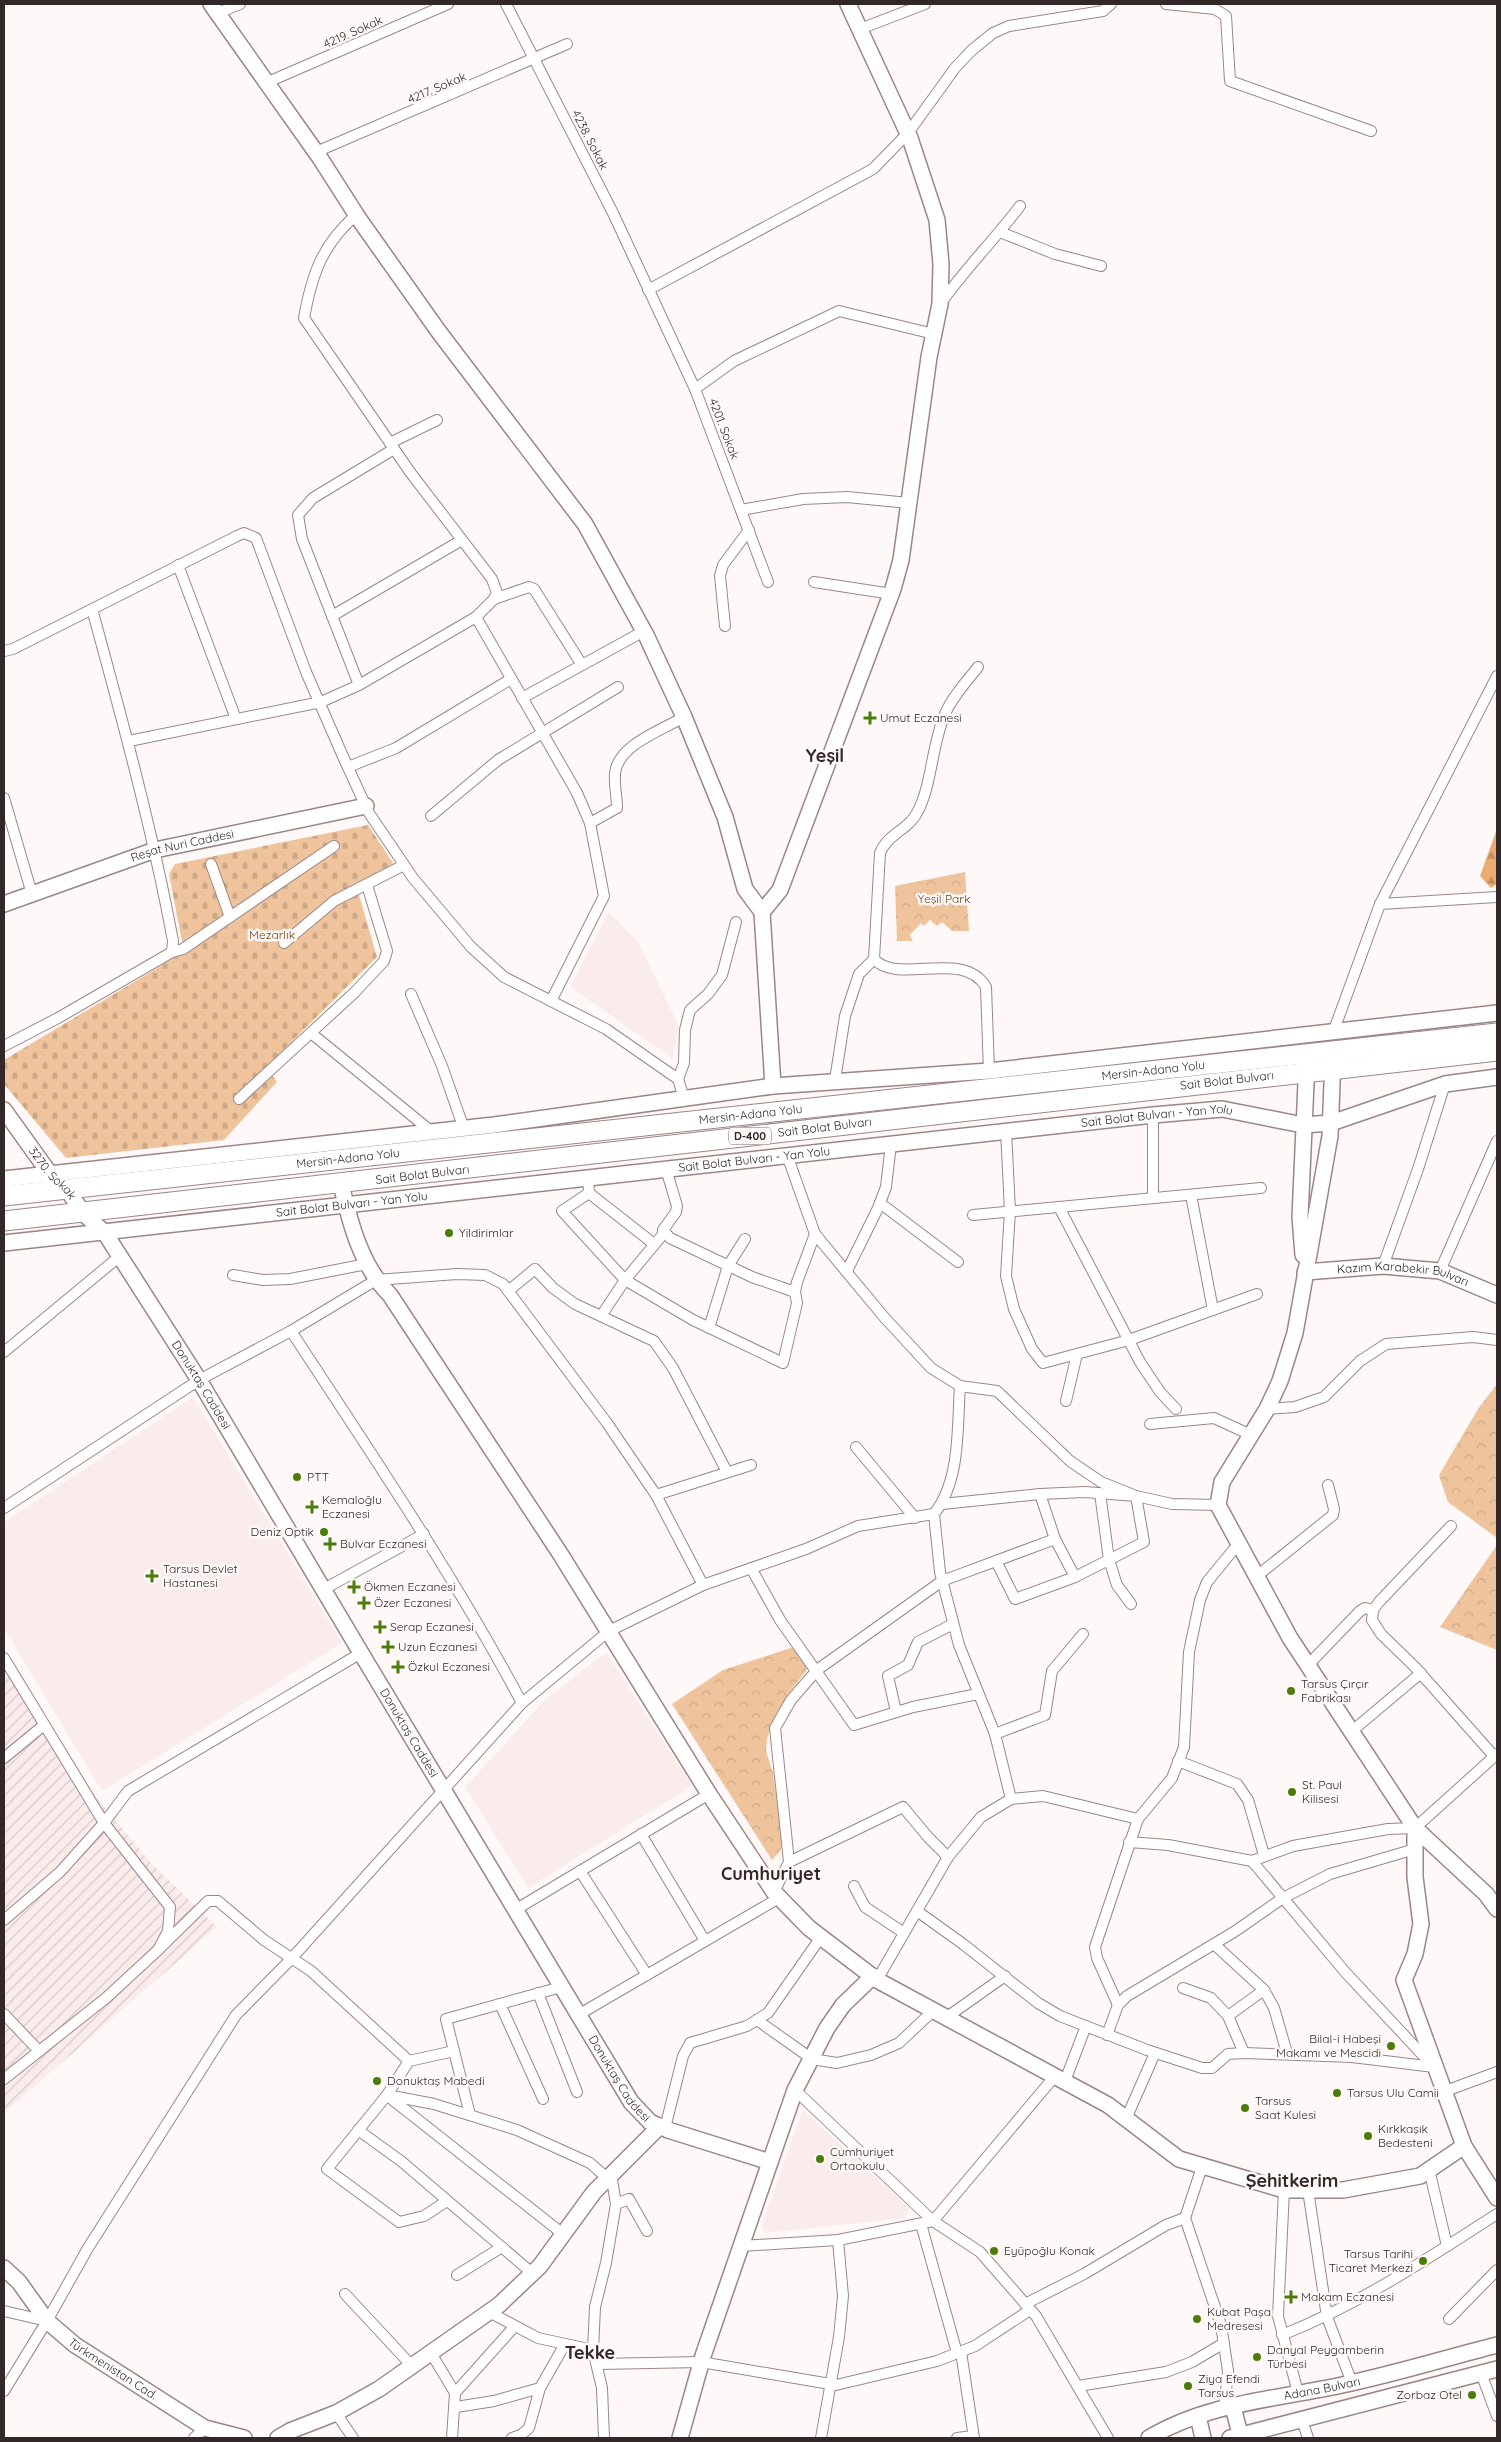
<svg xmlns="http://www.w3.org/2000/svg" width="1501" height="2442" viewBox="0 0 1501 2442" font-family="Quicksand,sans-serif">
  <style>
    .built { fill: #fbecec }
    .industrial { fill: url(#industrial-furrows) }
    .forest { fill: url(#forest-firs) }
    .cemetery { fill: url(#cemetery-stones) }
    .park { fill: url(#park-crowns) }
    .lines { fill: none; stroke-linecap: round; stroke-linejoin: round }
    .street-casing { stroke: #9d8585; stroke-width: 12 }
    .secondary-casing { stroke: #9d8585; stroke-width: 18 }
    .highway-casing { stroke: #9d8585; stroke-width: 21 }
    .street { stroke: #fff; stroke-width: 10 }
    .secondary { stroke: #fff; stroke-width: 15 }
    .highway { stroke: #fff; stroke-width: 19 }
    .poi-dot { fill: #4a7c0a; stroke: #fef9f8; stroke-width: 2 }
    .labels { text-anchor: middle; stroke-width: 5; stroke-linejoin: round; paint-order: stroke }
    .shield { fill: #fef9f8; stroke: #6f6766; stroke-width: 1 }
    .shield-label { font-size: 11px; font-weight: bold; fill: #322827 }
    .street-label { font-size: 12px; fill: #322827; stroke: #fef9f8 }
    .poi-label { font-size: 12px; fill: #322827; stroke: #fef9f8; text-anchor: start }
    .park-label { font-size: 12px; fill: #6b4214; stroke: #fef9f8 }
    .district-label { font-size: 18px; font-weight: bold; fill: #322827; stroke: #fef9f8 }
  </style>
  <defs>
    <pattern id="industrial-furrows" width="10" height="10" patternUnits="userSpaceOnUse" patternTransform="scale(1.25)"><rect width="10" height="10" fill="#fbecec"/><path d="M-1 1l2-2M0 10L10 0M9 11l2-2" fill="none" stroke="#d8caca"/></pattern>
    <pattern id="forest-firs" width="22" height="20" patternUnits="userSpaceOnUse" patternTransform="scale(1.25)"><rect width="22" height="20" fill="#ebad6f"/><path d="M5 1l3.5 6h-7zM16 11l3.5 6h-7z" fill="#bf8d5b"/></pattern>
    <pattern id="cemetery-stones" width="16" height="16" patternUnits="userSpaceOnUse" patternTransform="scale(1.25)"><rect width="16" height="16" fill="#efc49c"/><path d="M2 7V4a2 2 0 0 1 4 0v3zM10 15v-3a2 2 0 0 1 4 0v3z" fill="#cda886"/></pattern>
    <pattern id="park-crowns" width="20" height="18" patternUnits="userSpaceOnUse" patternTransform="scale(1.25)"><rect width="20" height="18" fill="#efc49c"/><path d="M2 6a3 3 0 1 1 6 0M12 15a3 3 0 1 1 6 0" fill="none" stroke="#cda886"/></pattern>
  </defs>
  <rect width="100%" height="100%" fill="#fef9f8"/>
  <g class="built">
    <polygon points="609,912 638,942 679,1027 672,1058 570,987"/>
    <polygon points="193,1397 342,1643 102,1791 4,1629 4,1522"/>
    <polygon points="606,1652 692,1786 528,1888 465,1787 544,1701"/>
    <polygon points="803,2110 909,2208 906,2218 765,2233 762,2225"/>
  </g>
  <polygon class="industrial" points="4,1661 97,1798 151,1863 217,1927 4,2113"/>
  <polygon class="forest" points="1497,829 1497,884 1491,888 1480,876"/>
  <polygon class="cemetery" points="368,825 397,869 359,895 377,957 266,1067 277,1082 224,1140 66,1158 4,1084 4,1060 184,952 169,874 175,864"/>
  <g class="park">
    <polygon points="965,872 969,931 952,931 942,922 937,926 930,920 924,926 921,923 910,935 913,941 897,941 895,886"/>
    <polygon points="1497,1384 1497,1538 1448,1502 1439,1475 1478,1409"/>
    <polygon points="1497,1545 1497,1650 1440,1627"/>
    <polygon points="794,1647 807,1665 806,1671 788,1694 775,1716 767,1739 766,1751 773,1773 783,1843 780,1851 772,1860 672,1704 723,1670"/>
  </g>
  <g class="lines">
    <defs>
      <g id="street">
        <polyline points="506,4 613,213 695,389 768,582"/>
        <polyline points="1166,4 1215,9 1226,16 1230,81 1371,131"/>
        <polyline points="218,13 240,4"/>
        <polyline points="860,29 925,4"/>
        <polyline points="268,82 448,4"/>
        <polyline points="316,152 567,44"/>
        <polyline points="1000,232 1055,254 1101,266"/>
        <polyline points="648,290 873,169 908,133 955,68 972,50 993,33 1009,26 1103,11 1111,4"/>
        <path d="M941,303C965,269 995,239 1020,206"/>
        <polyline points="695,389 734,361 839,311 934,334"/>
        <polyline points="390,443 437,420"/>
        <polyline points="741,510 803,499 847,497 909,503"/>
        <polyline points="178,565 236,719"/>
        <polyline points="814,582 892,594"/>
        <polyline points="494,599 529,587 534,589 582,665"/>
        <path d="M92,609C122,719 152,828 173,941L172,952"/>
        <polyline points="332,616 462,540"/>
        <polyline points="476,617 577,793 590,823 604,896 551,1001"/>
        <polyline points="725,626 720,576 723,565 749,530"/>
        <polyline points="4,651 13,649 237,536 244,533 256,538 306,672 345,761 369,813 413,878 471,947 504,977 606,1029 678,1079 684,1098"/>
        <path d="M978,667C967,681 952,697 945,714C932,743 932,784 918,811C909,830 888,833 880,853L874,959C898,986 963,948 986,987L989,1071"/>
        <polyline points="359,685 302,539 298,515 313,498 394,449"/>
        <polyline points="522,698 644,631"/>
        <path d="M129,741L321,702L359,685L476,617L494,599L497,593L492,579L410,472L304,318C312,274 322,245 356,215"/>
        <polyline points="348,767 396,748 511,679"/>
        <polyline points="4,798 32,894"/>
        <polyline points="431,816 498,760 618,687"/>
        <path d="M590,823L617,808C617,797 614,785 615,773C618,745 662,730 684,717"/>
        <polyline points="211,864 230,917"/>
        <polyline points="1380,904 1497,897"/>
        <polyline points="284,943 334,901 404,865"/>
        <polyline points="411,994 442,1066 464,1129"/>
        <polyline points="1334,1030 1380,904 1497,676"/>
        <polyline points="311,1033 432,1132"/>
        <polyline points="4,1046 58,1018 172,952 183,949 334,846"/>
        <polyline points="678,1079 684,1063 685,1030 690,1010 708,994 722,975 736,922"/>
        <polyline points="835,1080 845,1016 859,974 874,959"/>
        <polyline points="239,1099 355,992 384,961 387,951 367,885"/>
        <polyline points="1006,1131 1010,1211 1006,1276 1014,1309 1032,1349 1043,1363 1129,1340 1257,1294"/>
        <polyline points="787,1155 815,1234 884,1317 931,1368 960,1386 997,1391 1070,1461 1101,1482 1136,1496 1172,1504 1218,1505"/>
        <polyline points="666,1169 677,1206 676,1212 663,1230 670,1238 752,1277 795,1292"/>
        <polyline points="588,1178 589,1193 654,1244"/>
        <polyline points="589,1193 562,1211 625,1280 693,1320 783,1363 797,1303 795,1292 797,1282 815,1234"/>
        <polyline points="1191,1195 1213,1310"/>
        <polyline points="1153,1198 1153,1115"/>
        <polyline points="880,1203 958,1262"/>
        <polyline points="1059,1207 1140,1362 1160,1392 1176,1409"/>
        <polyline points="973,1215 1261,1188"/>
        <polyline points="1383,1266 1418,1169 1445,1084"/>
        <polyline points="847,1271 878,1208 886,1187 891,1144"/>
        <polyline points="1440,1271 1497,1141"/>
        <polyline points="233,1275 263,1280 290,1279 367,1264"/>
        <polyline points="508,1291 535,1269 553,1288 575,1304 654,1341 673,1368 727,1472"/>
        <polyline points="601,1316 625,1280 664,1233"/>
        <polyline points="709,1328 728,1266 745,1239"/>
        <path d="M291,1331C371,1453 453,1574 522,1703"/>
        <polyline points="4,1352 120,1256"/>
        <path d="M960,1386C957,1427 961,1480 934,1514L940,1572L959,1645L995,1734L1011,1799"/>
        <polyline points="1066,1401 1077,1354"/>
        <polyline points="1267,1409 1295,1407 1324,1397 1360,1361 1386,1344 1473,1337 1497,1340"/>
        <polyline points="1150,1424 1214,1418 1251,1435"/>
        <polyline points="856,1447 915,1518"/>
        <polyline points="1100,1493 1109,1560 1117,1585 1131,1604"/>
        <polyline points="1040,1494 1055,1539 1075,1577"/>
        <polyline points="656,1495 751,1465"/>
        <polyline points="942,1504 1040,1494 1085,1492 1136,1496 1144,1542 1075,1577 1015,1599 996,1561"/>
        <polyline points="4,1508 199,1380 291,1331 376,1280 457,1274 485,1275 503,1284 607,1423 656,1495 703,1585"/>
        <polyline points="1451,1526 1379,1602 1373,1610 1372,1620 1381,1634 1415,1667 1493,1755"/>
        <polyline points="751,1568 780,1620 854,1725 913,1707 978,1694"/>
        <polyline points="1257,1576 1333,1515 1334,1509 1328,1485"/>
        <polyline points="324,1589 424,1534"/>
        <polyline points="4,1658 104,1823 170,1907 168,1931 158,1950 106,1998 4,2079"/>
        <polyline points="1308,1665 1360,1611 1365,1608 1373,1610"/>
        <polyline points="896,1712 888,1676 908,1665 918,1642 953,1624"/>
        <polyline points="1352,1731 1421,1673"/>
        <polyline points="995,1734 1045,1715 1052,1671 1083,1634"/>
        <polyline points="4,1758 44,1725"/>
        <polyline points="1178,1761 1237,1784 1248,1800 1264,1855"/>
        <polyline points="641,1834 705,1941"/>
        <polyline points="1129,1842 1168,1845 1252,1861 1293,1846 1388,1829 1415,1828 1497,1754"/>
        <polyline points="1252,1861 1346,1973 1432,2065"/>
        <polyline points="789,1862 775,1728 791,1700 817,1670 942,1581 1055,1539"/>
        <polyline points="580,1871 647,1975"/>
        <polyline points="854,1886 865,1907 904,1933"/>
        <polyline points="774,1892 789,1862 903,1807 928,1837 948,1857"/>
        <polyline points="515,1910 709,1794"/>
        <polyline points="917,1911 963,1944 1038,2003 1060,2016 1147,2050 1202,2068 1212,2068 1228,2054 1244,2053 1352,2057 1434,2067"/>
        <polyline points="4,1920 60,1872 104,1823 128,1791 361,1653"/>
        <polyline points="1214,1944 1264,1990 1274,2008 1287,2053"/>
        <polyline points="158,1950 208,1901 218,1901 264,1940 311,1971 409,2061 387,2095 327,2169 399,2222 424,2216 447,2201"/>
        <polyline points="877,1980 948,1857 981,1817 1011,1799 1043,1796 1138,1819"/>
        <polyline points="1183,1988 1211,1998 1228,2016 1244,2053"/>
        <polyline points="538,1993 577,2092"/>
        <polyline points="500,2004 543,2099"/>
        <polyline points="1118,2005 1097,1958 1095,1947 1138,1819 1172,1778 1184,1747 1189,1652 1200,1600 1207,1582 1239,1543"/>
        <polyline points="4,2014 39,2051"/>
        <polyline points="578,2015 779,1898"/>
        <polyline points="1228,2016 1264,1990"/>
        <polyline points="947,2017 1005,1976"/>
        <polyline points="757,2020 812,2059 837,2063 871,2055 899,2043 934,2010"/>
        <polyline points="1107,2035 1118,2005 1127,1996 1234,1932 1283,1898 1330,1874 1415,1849"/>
        <polyline points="409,2061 454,2051"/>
        <polyline points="1065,2081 1086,2026"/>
        <polyline points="795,2090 933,2221 980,2252 1036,2316 1108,2438"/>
        <polyline points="1443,2092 1497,2072"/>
        <polyline points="387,2095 434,2104 517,2130 590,2163 607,2178"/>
        <polyline points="389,2097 563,2234"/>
        <polyline points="470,2115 446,2019 561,1987"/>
        <polyline points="1126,2119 1155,2053"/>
        <polyline points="665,2128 683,2056 690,2043 747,2026 768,2013 821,1937"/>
        <polyline points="358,2130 401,2161 532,2273"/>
        <polyline points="1202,2167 1185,2218 1221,2325 1228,2371 1224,2410"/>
        <polyline points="1429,2169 1447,2246"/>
        <polyline points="1284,2190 1278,2316 1298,2393"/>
        <polyline points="1308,2190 1327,2317 1352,2383"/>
        <polyline points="616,2204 629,2199 647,2231"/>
        <polyline points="921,2224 957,2353"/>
        <polyline points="741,2246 838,2240 933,2221 1055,2076"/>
        <polyline points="457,2275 502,2247"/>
        <polyline points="345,2294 412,2366"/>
        <polyline points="1025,2304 1084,2274 1166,2225 1185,2218"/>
        <polyline points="4,2311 47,2321"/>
        <polyline points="489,2312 538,2338 593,2350"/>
        <polyline points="1449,2319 1497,2270"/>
        <path d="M1282,2335C1362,2303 1425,2260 1497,2214"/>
        <polyline points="961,2352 974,2438"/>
        <polyline points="431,2353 455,2393 452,2438"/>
        <polyline points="598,2364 701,2362 836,2385 937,2361 975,2346 1030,2310"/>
        <polyline points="1481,2373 1497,2416"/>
        <polyline points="1078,2386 1166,2372 1192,2362 1224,2343"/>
        <polyline points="4,2391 47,2321 88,2248 236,2015 292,1958 522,1703 609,1631 703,1585 806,1549 858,1526 934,1514"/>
        <polyline points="455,2393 514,2327"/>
        <polyline points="456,2407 494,2401 540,2388"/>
        <polyline points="336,2413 353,2438"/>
        <polyline points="1302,2420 1308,2438"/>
        <polyline points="194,2438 205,2428"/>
        <polyline points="512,2438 521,2435 529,2428 540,2388 565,2344"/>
        <polyline points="604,2438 602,2388 593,2350 595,2307 606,2263 616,2204 611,2174"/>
        <polyline points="821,2438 839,2337 843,2296 838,2240"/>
        <polyline points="957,2438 973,2436"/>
      </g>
      <g id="secondary">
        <polyline points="211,4 320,158 359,219 439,332 585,524 646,635 684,717 725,817 745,889 762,912 773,1086"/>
        <path id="s1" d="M4,904L155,850L366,806"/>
        <polyline points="762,912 780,890 893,589 901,560 929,357 940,304 941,264 937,220 910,138 848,4"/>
        <polyline points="1333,1057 1330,1136 1295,1333 1280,1381 1267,1409 1222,1482 1218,1505 1290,1638 1415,1828 1486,1894 1497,1909"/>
        <path id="s2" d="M4,1110L50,1174L67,1189L83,1213L105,1233L199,1380L361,1653L631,2102L650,2122L668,2130L770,2162"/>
        <polyline points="4,1179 494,1125 773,1086 989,1071 1497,1013"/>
        <path d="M341,1184C350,1223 361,1266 390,1295L561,1555L709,1794L774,1892L809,1928L877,1980L1108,2105L1179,2159L1284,2190H1343L1420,2176L1464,2146"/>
        <path id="s3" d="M4,1243L1153,1115L1222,1109L1303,1125L1331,1123L1445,1084L1497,1077"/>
        <polyline points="1303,1255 1300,1217 1307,1061"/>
        <path id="s4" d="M1305,1272L1383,1266L1440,1271L1497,1295"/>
        <polyline points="1415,1828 1415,1877 1421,1924 1415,1954 1404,1980 1464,2146 1497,2198"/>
        <path id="s5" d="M4,2268L19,2282L47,2321L75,2345L205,2428L244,2438"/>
        <polyline points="1233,2407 1241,2438"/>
        <polyline points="1198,2416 1203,2438"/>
        <polyline points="278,2438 290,2431 336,2413 379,2389 499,2305 540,2266 594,2192 660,2126"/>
        <polyline points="680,2438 703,2356 795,2090 827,2028 843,2005 873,1976"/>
        <path id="s6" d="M1149,2438C1206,2403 1278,2399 1342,2385C1394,2374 1446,2358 1497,2345"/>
        <polyline points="1230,2438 1497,2369"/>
      </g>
      <g id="highway">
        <path id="s7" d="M4,1196L1497,1033"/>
        <path id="s8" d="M4,1221C502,1169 999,1103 1497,1051"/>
      </g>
    </defs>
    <use href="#street" class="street-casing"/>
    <use href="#secondary" class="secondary-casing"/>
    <use href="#highway" class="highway-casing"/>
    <use href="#street" class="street"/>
    <use href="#secondary" class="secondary"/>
    <use href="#highway" class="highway"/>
  </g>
  <g class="poi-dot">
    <path d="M867.5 710.5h5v5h5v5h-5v5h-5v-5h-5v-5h5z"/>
    <circle cx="449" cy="1233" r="5"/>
    <circle cx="297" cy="1477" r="5"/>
    <path d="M309.5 1499.5h5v5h5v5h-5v5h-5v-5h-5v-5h5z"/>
    <circle cx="324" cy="1532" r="5"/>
    <path d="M327.5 1536.5h5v5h5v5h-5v5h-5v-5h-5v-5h5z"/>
    <path d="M149.5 1568.5h5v5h5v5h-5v5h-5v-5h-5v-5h5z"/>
    <path d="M351.5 1579.5h5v5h5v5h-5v5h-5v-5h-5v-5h5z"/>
    <path d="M361.5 1595.5h5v5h5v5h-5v5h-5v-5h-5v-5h5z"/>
    <path d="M377.5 1619.5h5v5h5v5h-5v5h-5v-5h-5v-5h5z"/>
    <path d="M385.5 1639.5h5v5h5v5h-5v5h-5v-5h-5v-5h5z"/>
    <path d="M395.5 1659.5h5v5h5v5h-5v5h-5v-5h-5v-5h5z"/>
    <circle cx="1291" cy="1691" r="5"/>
    <circle cx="1292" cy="1792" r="5"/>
    <circle cx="1391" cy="2046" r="5"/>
    <circle cx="377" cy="2081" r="5"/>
    <circle cx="1337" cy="2093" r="5"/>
    <circle cx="1245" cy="2108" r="5"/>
    <circle cx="1368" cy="2136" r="5"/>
    <circle cx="820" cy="2159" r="5"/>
    <circle cx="994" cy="2251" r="5"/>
    <circle cx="1423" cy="2261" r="5"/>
    <path d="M1288.5 2289.5h5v5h5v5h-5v5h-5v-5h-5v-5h5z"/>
    <circle cx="1197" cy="2319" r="5"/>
    <circle cx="1257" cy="2357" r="5"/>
    <circle cx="1188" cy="2386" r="5"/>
    <circle cx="1472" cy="2395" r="5"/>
  </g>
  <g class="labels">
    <rect class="shield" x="729" y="1127.5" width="42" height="17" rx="4"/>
    <g class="shield-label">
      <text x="750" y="1140">D-400</text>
    </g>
    <g class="street-label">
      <text transform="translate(353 32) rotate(-24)" y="4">4219. Sokak</text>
      <text transform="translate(437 88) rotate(-23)" y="4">4217. Sokak</text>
      <text transform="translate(590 140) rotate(63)" y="4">4238. Sokak</text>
      <text transform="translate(724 429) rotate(69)" y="4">4201. Sokak</text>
      <text dy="4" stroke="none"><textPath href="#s1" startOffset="188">Reşat Nuri Caddesi</textPath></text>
      <text dy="4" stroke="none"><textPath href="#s7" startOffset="1156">Mersin-Adana Yolu</textPath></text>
      <text dy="4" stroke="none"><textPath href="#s8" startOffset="1231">Sait Bolat Bulvarı</textPath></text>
      <text dy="4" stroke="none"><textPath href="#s7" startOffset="751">Mersin-Adana Yolu</textPath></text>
      <text dy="4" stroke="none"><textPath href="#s3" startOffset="1160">Sait Bolat Bulvarı - Yan Yolu</textPath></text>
      <text dy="4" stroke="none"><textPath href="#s8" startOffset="826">Sait Bolat Bulvarı</textPath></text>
      <text dy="4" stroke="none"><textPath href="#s7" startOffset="346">Mersin-Adana Yolu</textPath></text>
      <text dy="4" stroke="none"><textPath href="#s3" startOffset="755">Sait Bolat Bulvarı - Yan Yolu</textPath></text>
      <text dy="4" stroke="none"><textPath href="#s2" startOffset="80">3270. Sokak</textPath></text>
      <text dy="4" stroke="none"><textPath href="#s8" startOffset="421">Sait Bolat Bulvarı</textPath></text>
      <text dy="4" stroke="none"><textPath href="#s3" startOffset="350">Sait Bolat Bulvarı - Yan Yolu</textPath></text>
      <text dy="4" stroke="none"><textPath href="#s4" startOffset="99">Kazım Karabekir Bulvarı</textPath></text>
      <text dy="4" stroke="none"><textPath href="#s2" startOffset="340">Donuktaş Caddesi</textPath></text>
      <text dy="4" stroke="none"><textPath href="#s2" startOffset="745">Donuktaş Caddesi</textPath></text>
      <text dy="4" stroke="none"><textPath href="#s2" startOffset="1150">Donuktaş Caddesi</textPath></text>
      <text dy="4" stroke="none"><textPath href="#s5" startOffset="150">Türkmenistan Cad.</textPath></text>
      <text dy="4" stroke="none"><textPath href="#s6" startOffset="181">Adana Bulvarı</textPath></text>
    </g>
    <g class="poi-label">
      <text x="880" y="722">Umut Eczanesi</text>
      <text x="459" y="1237">Yildirimlar</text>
      <text x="307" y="1481">PTT</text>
      <text x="322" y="1504">Kemaloğlu<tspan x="322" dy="14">Eczanesi</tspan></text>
      <text x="314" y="1536" text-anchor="end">Deniz Optik</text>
      <text x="340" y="1548">Bulvar Eczanesi</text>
      <text x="163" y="1573">Tarsus Devlet<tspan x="163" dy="14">Hastanesi</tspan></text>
      <text x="364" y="1591">Ökmen Eczanesi</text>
      <text x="374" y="1607">Özer Eczanesi</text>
      <text x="390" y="1631">Serap Eczanesi</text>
      <text x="398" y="1651">Uzun Eczanesi</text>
      <text x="408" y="1671">Özkul Eczanesi</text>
      <text x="1301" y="1688">Tarsus Çırçır<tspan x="1301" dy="14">Fabrikası</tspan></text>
      <text x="1302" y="1789">St. Paul<tspan x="1302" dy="14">Kilisesi</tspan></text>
      <text x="1381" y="2043" text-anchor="end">Bilal-i Habeşi<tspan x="1381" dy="14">Makamı ve Mescidi</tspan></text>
      <text x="387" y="2085">Donuktaş Mabedi</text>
      <text x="1347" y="2097">Tarsus Ulu Camii</text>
      <text x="1255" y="2105">Tarsus<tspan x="1255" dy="14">Saat Kulesi</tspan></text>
      <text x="1378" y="2133">Kırkkaşık<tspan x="1378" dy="14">Bedesteni</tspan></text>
      <text x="830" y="2156">Cumhuriyet<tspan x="830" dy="14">Ortaokulu</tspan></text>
      <text x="1004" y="2255">Eyüpoğlu Konak</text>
      <text x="1413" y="2258" text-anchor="end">Tarsus Tarihi<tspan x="1413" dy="14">Ticaret Merkezi</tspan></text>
      <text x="1301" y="2301">Makam Eczanesi</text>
      <text x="1207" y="2316">Kubat Paşa<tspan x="1207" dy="14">Medresesi</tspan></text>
      <text x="1267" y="2354">Danyal Peygamberin<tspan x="1267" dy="14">Türbesi</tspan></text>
      <text x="1198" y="2383">Ziya Efendi<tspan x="1198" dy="14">Tarsus</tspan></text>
      <text x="1462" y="2399" text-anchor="end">Zorbaz Otel</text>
    </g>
    <g class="park-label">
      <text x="944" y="903">Yeşil Park</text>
      <text x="272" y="939">Mezarlık</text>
    </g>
    <g class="district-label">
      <text x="825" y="762">Yeşil</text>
      <text x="771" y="1880">Cumhuriyet</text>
      <text x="1292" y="2187">Şehitkerim</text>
      <text x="590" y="2359">Tekke</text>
    </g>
  </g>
  <rect width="1501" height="2442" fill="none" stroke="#322827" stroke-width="10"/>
</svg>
